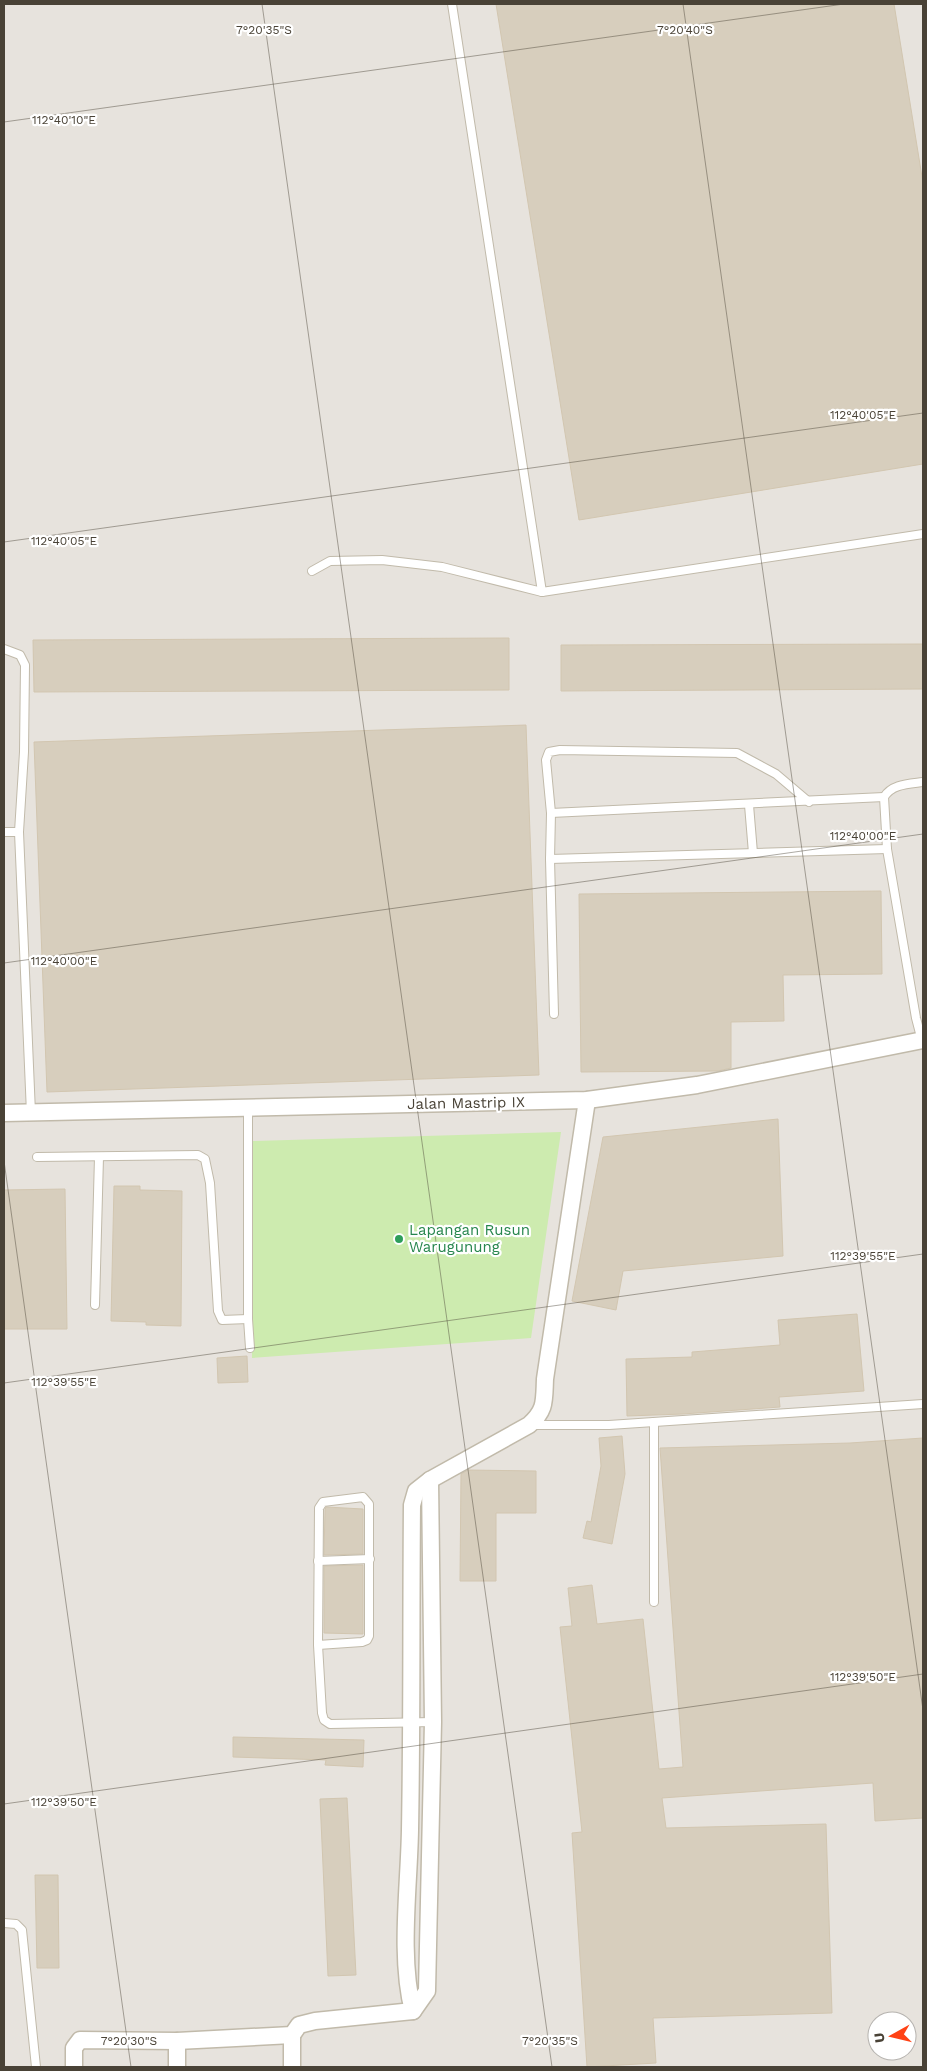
<svg xmlns="http://www.w3.org/2000/svg" width="927" height="2071" viewBox="0 0 927 2071" font-family="'Work Sans',sans-serif">
  <style>
    .industrial { fill: #e7e3dd; fill-rule: evenodd }
    .green { fill: #cdebaf }
    .building { fill: #d7cebd; stroke: #d2c6b0 }
    .lines { fill: none; stroke-linecap: round; stroke-linejoin: round }
    .lane-casing { stroke: #c1baaa; stroke-width: 10 }
    .street-casing { stroke: #c1baaa; stroke-width: 19 }
    .lane { stroke: #fff; stroke-width: 8 }
    .street { stroke: #fff; stroke-width: 16 }
    .ticks { fill: none; stroke: #494236; stroke-width: 1; stroke-opacity: 0.45 }
    .leisure-dot { fill: #2e9e5b; stroke: #fff; stroke-width: 2 }
    .labels { text-anchor: middle; stroke-width: 4.5; stroke-linejoin: round; paint-order: stroke }
    .street-label { font-size: 15px; fill: #494236; stroke: #fff }
    .leisure-label { font-size: 15px; fill: #27864d; stroke: #fff; text-anchor: start }
    .ticks-label { font-size: 12px; text-anchor: middle; fill: #494236; stroke: #fff; stroke-width: 4.5; stroke-linejoin: round; paint-order: stroke }
  </style>
  <rect width="100%" height="100%" fill="#f5f2e8"/>
  <path class="industrial" d="M4,4H923V2067H4ZM877,2021H907V2051H877Z"/>
  <polygon class="green" points="561,1132 531,1338 252,1358 252,1141"/>
  <g class="building">
    <polygon points="496,4 894,4 923,183 923,464 579,520"/>
    <polygon points="509,638 509,690 34,692 33,640"/>
    <polygon points="923,644 923,689 561,691 561,645"/>
    <polygon points="526,725 539,1075 47,1092 34,742"/>
    <polygon points="881,891 882,974 783,975 784,1021 731,1022 731,1068 718,1071 581,1072 579,894"/>
    <polygon points="778,1119 783,1256 623,1271 616,1310 572,1301 603,1137"/>
    <polygon points="114,1186 140,1186 140,1190 182,1191 181,1326 146,1325 146,1322 111,1321"/>
    <polygon points="65,1189 67,1329 4,1329 4,1190"/>
    <polygon points="857,1314 864,1391 779,1397 780,1407 683,1414 627,1416 626,1359 692,1357 692,1352 780,1345 778,1320"/>
    <polygon points="247,1356 248,1382 218,1383 217,1358"/>
    <polygon points="622,1436 625,1474 612,1544 583,1538 587,1521 591,1522 601,1466 599,1438"/>
    <polygon points="923,1438 923,1818 875,1821 873,1783 662,1798 666,1828 826,1824 832,2013 653,2018 656,2063 587,2067 572,1833 582,1832 560,1627 572,1626 568,1588 592,1585 597,1624 643,1619 659,1769 683,1767 660,1448 850,1443"/>
    <polygon points="468,1470 536,1471 536,1513 496,1513 496,1581 460,1581 461,1474"/>
    <polygon points="326,1507 363,1509 363,1554 324,1555 325,1510"/>
    <polygon points="363,1565 363,1634 324,1633 324,1566"/>
    <polygon points="233,1737 364,1740 363,1767 325,1765 326,1760 233,1757"/>
    <polygon points="347,1798 356,1975 328,1976 320,1799"/>
    <polygon points="35,1875 58,1875 59,1968 37,1968"/>
  </g>
  <g class="lines">
    <defs>
      <g id="lane">
        <polyline points="452,4 542,592 923,534"/>
        <polyline points="312,571 330,561 382,560 442,567 542,592"/>
        <polyline points="4,649 20,655 25,665 24,752 19,832 31,1113"/>
        <polyline points="749,805 753,853"/>
        <polyline points="551,813 884,797"/>
        <polyline points="4,832 19,832"/>
        <polyline points="550,859 887,849"/>
        <polyline points="554,1014 550,859 551,813 546,760 549,752 560,750 737,753 776,774 809,802"/>
        <path d="M922,1041L916,1018L887,849L884,797C892,784 908,784 923,782"/>
        <polyline points="248,1108 248,1319 250,1348"/>
        <polyline points="37,1157 198,1155 205,1159 210,1183 218,1311 222,1320 248,1319"/>
        <polyline points="95,1305 99,1157"/>
        <polyline points="654,1422 654,1602"/>
        <polyline points="531,1425 609,1425 923,1404"/>
        <polyline points="318,1561 370,1559"/>
        <polyline points="318,1645 362,1642 367,1640 369,1636 369,1504 363,1497 323,1502 319,1508 318,1645 322,1713 324,1720 330,1724 433,1722"/>
        <polyline points="4,1923 16,1924 22,1930 36,2067"/>
      </g>
      <g id="street">
        <polyline points="4,1113 587,1100 697,1085 923,1040"/>
        <path d="M413,2011C399,1957 409,1887 410,1830C412,1722 411,1613 412,1505L416,1491L430,1480L529,1425C546,1410 544,1401 545,1379L587,1100"/>
        <polyline points="292,2035 292,2067"/>
        <polyline points="177,2041 177,2067"/>
        <polyline points="74,2067 74,2048 80,2040 177,2041 292,2035 299,2025 315,2021 413,2011 427,1991 433,1722 430,1480"/>
      </g>
    </defs>
    <use href="#lane" class="lane-casing"/>
    <use href="#street" class="street-casing"/>
    <use href="#lane" class="lane"/>
    <use href="#street" class="street"/>
  </g>
  <path class="ticks" d="M262,4L552,2067M683,4L923,1710M4,122L844,4M4,542L923,413M4,963L923,834M4,1161L131,2067M4,1383L923,1254M4,1804L923,1674"/>
  <circle class="leisure-dot" cx="399" cy="1239" r="5"/>
  <g class="labels">
    <g class="street-label">
      <text transform="translate(466 1103) rotate(-1)" y="5">Jalan Mastrip IX</text>
    </g>
    <g class="leisure-label">
      <text x="409" y="1235">Lapangan Rusun<tspan x="409" dy="17">Warugunung</tspan></text>
    </g>
  </g>
  <g class="ticks-label">
    <text x="264" y="34">7°20'35"S</text>
    <text x="685" y="34">7°20'40"S</text>
    <text x="64" y="124">112°40'10"E</text>
    <text x="863" y="419">112°40'05"E</text>
    <text x="64" y="545">112°40'05"E</text>
    <text x="863" y="840">112°40'00"E</text>
    <text x="64" y="965">112°40'00"E</text>
    <text x="863" y="1260">112°39'55"E</text>
    <text x="64" y="1386">112°39'55"E</text>
    <text x="863" y="1681">112°39'50"E</text>
    <text x="64" y="1806">112°39'50"E</text>
    <text x="129" y="2045">7°20'30"S</text>
    <text x="550" y="2045">7°20'35"S</text>
  </g>
  <rect width="927" height="2071" fill="none" stroke="#494236" stroke-width="10"/>
  <g transform="translate(892 2036) rotate(262)"><circle r="24" fill="#ffffff" stroke="#b6b3af"/>
  <path d="M0-4L9 19L0 12L-9 19Z" fill="#ff4215"/>
  <text y="-8" font-size="14" font-weight="bold" text-anchor="middle" fill="#494236">U</text>
  </g>
</svg>
